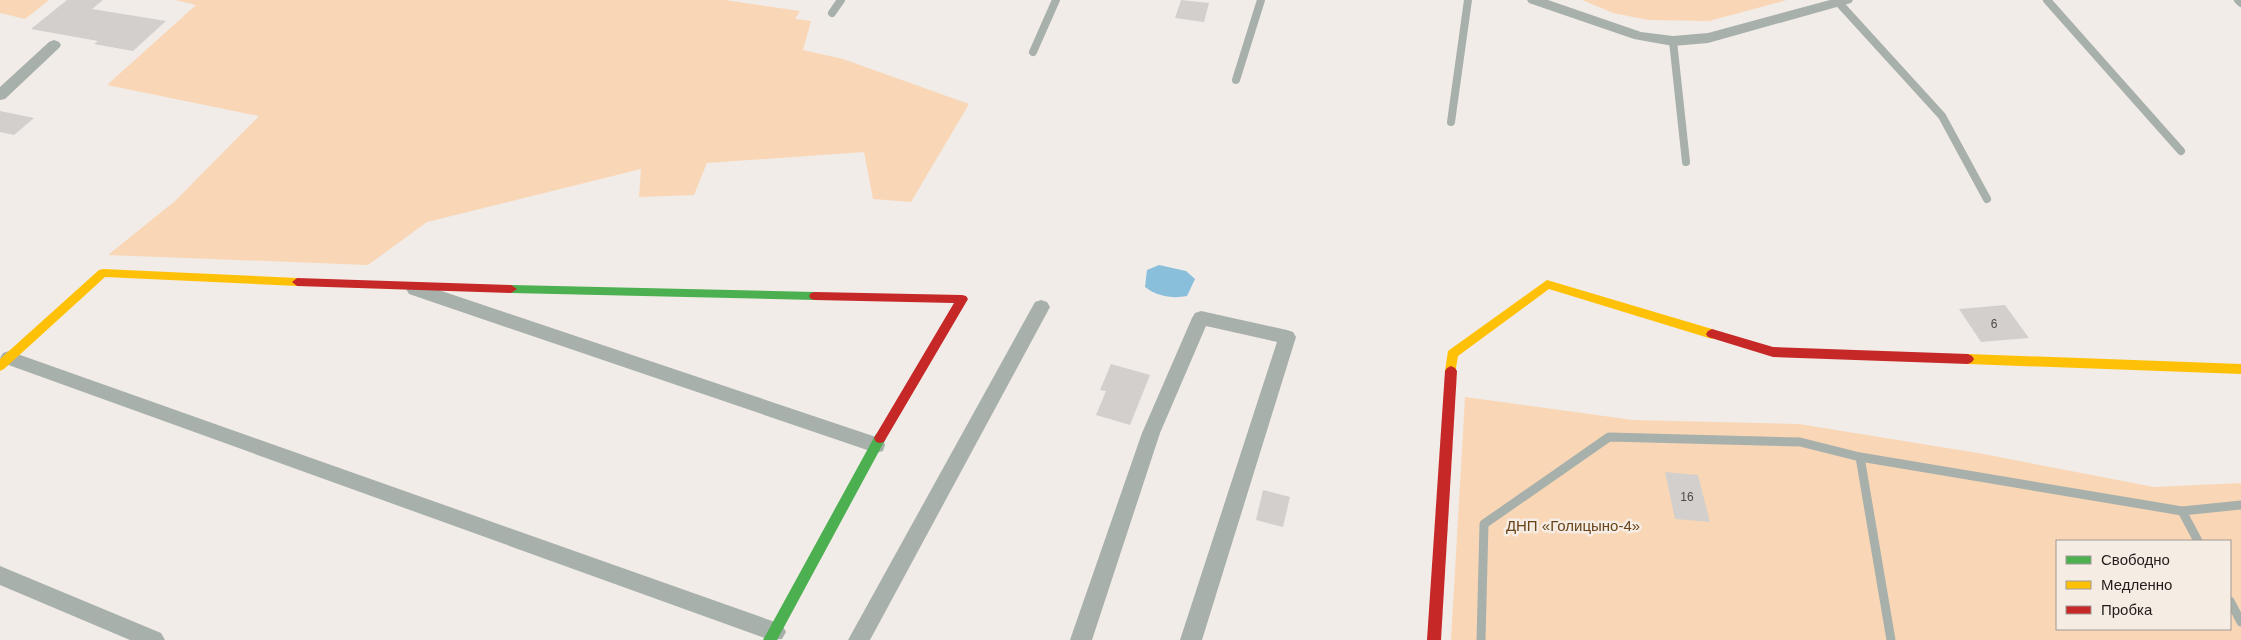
<svg xmlns="http://www.w3.org/2000/svg" width="2241" height="640" viewBox="0 0 2241 640" font-family="Helvetica,sans-serif">
  <style>
    .green { fill: #f9d7b6; fill-rule: evenodd }
    .water { fill: #89bfdb }
    .building { fill: #d3cfcc }
    .lines { fill: none; stroke-linecap: round; stroke-linejoin: round }
    .lane-far1 { stroke: #a8b0ab; stroke-width: 8 }
    .lane { stroke: #a8b0ab; stroke-width: 9 }
    .street { fill: #a8b0ab; fill-rule: evenodd }
    .fast { fill: #4caf50; fill-rule: evenodd }
    .slow { fill: #ffc107; fill-rule: evenodd }
    .jam { fill: #c62828; fill-rule: evenodd }
    .labels { text-anchor: middle; stroke-width: 5; stroke-linejoin: round; paint-order: stroke }
    .number-label { font-size: 12px; fill: #4e4a47 }
    .park-label { font-size: 15px; fill: #6a4419; stroke: #f5ece4 }
  </style>
  <rect width="100%" height="100%" fill="#f1ece8"/>
  <g class="green">
    <polygon points="0,0 49,0 25,19 0,13"/>
    <polygon points="175,0 725,0 800,11 795,19 811,21 803,50 843,59 969,104 911,202 873,199 864,152 707,163 694,195 639,197 641,169 427,222 368,265 108,255 175,201 259,116 107,85 196,5"/>
    <polygon points="1582,0 1787,0 1709,21 1648,20 1613,13"/>
    <path d="M1465,397L1633,420L1799,424L1978,453L2154,487L2241,483V640H1451ZM2057,541H2230V629H2057Z"/>
  </g>
  <path class="water" d="M1159,265L1186,271L1195,279L1187,296C1173,299 1156,296 1145,287L1147,270Z"/>
  <g class="building">
    <polygon points="67,0 103,0 92,9 166,21 133,51 94,44 98,41 31,29"/>
    <polygon points="1181,0 1209,3 1204,22 1175,18"/>
    <polygon points="0,111 34,118 14,135 0,132"/>
    <polygon points="2005,305 2029,338 1981,342 1959,309"/>
    <polygon points="1111,364 1150,375 1130,425 1096,415 1106,391 1100,390"/>
    <polygon points="1665,472 1698,475 1710,522 1675,519"/>
    <polygon points="1263,490 1290,497 1283,527 1256,520"/>
  </g>
  <g class="lines">
    <g class="lane-far1">
      <polyline points="2047,0 2181,151"/>
      <polyline points="2238,0 2241,3"/>
      <polyline points="1839,3 1942,116 1987,199"/>
      <polyline points="832,13 841,0"/>
      <polyline points="1673,41 1686,162"/>
      <polyline points="1033,52 1056,0"/>
      <polyline points="1236,80 1261,0"/>
      <polyline points="1451,122 1468,0"/>
    </g>
    <g class="lane">
      <polyline points="1860,457 1891,640"/>
      <polyline points="2182,511 2198,541"/>
      <polyline points="2230,601 2241,622"/>
      <polyline points="1481,640 1484,524 1609,437 1800,442 1860,457 2182,511 2241,505"/>
    </g>
    <g class="street">
      <polygon points="1527,0 1548,0 1641,32 1673,36 1708,33 1830,0 1853,0 1851,3 1708,43 1673,46 1634,39 1529,3"/>
      <polygon points="54,40 59,42 61,45 59,48 5,99 0,100 0,87 49,42"/>
      <polygon points="415,282 876,437 883,439 885,445 883,451 876,453 409,294 406,289 409,284"/>
      <polygon points="1041,300 1047,302 1050,307 870,640 848,640 1035,302"/>
      <polygon points="1201,311 1287,330 1293,332 1296,337 1202,640 1180,640 1277,342 1206,326 1160,433 1092,640 1070,640 1142,433 1192,318 1195,313"/>
      <polygon points="9,351 775,622 782,625 786,632 782,639 770,640 3,363 0,358 3,353"/>
      <polygon points="0,566 161,633 165,640 130,640 0,585"/>
    </g>
    <g class="fast">
      <polygon points="511,285 815,292 819,293 821,296 819,299 815,300 511,293 505,289"/>
      <polygon points="880,433 884,434 886,438 884,442 777,640 763,640 876,434"/>
    </g>
    <g class="slow">
      <polygon points="103,269 297,278 302,282 297,286 105,277 4,369 0,371 0,359 99,270"/>
      <polygon points="1547,280 1712,329 1716,331 1718,334 1716,337 1712,339 1549,289 1458,356 1455,374 1447,374 1445,371 1448,351"/>
      <polygon points="1968,354 2241,364 2241,374 1968,364 1964,362 1962,359 1964,356"/>
    </g>
    <g class="jam">
      <polygon points="297,278 511,285 517,289 511,293 297,286 292,282"/>
      <polygon points="815,292 962,295 966,296 968,299 884,442 880,443 876,442 874,438 954,303 815,300 811,299 809,296 811,293"/>
      <polygon points="1712,329 1773,347 1968,354 1972,356 1974,359 1972,362 1968,364 1773,357 1708,337 1706,334 1708,331"/>
      <polygon points="1451,366 1455,368 1457,371 1441,640 1427,640 1445,371 1447,368"/>
    </g>
  </g>
  <g class="labels">
    <g class="number-label">
      <text x="1994" y="328">6</text>
      <text x="1687" y="501">16</text>
    </g>
    <g class="park-label">
      <text x="1573" y="531">ДНП «Голицыно-4»</text>
    </g>
  </g>
  <rect x="2056" y="540" width="175" height="90" fill="#f5ece4" stroke="#a09994"/>
  <rect x="2066" y="556" width="25" height="8" fill="#4caf50" stroke="#a09994"/>
  <text x="2101" y="565" font-size="15" fill="#211d1b">Свободно</text>
  <rect x="2066" y="581" width="25" height="8" fill="#ffc107" stroke="#a09994"/>
  <text x="2101" y="590" font-size="15" fill="#211d1b">Медленно</text>
  <rect x="2066" y="606" width="25" height="8" fill="#c62828" stroke="#a09994"/>
  <text x="2101" y="615" font-size="15" fill="#211d1b">Пробка</text>
</svg>
